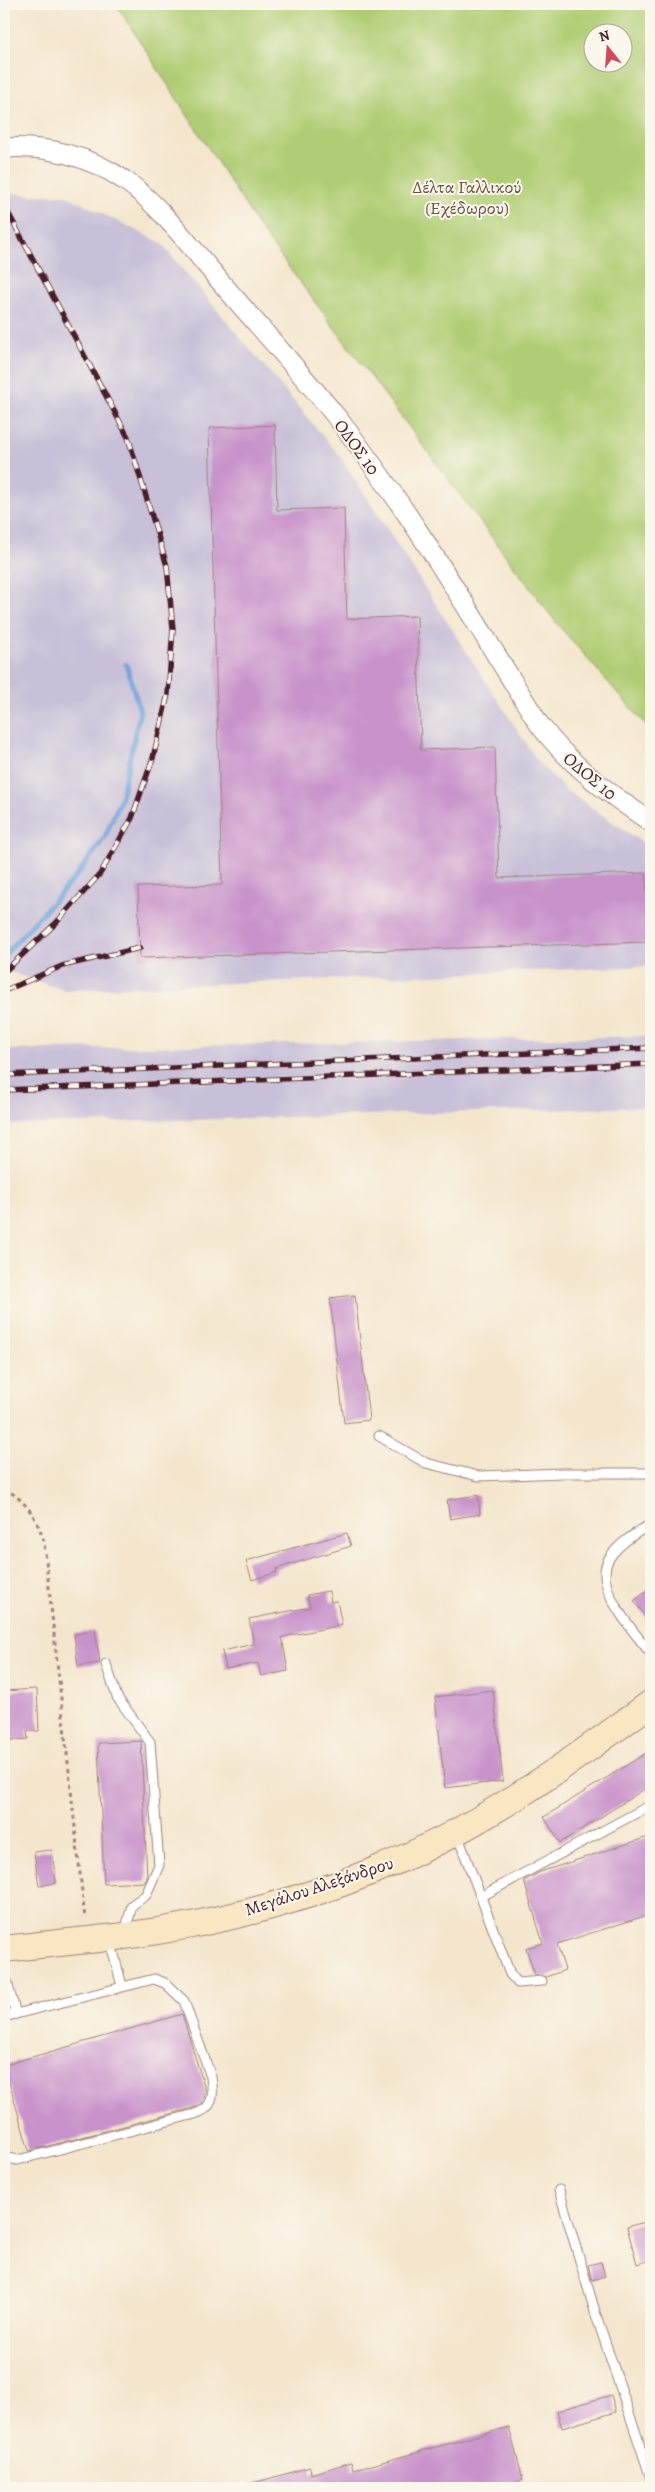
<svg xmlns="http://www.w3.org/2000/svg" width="655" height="2492" viewBox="0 0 655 2492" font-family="Alegreya,serif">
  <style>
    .industrial { fill: #c8bfd8 }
    .green { fill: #b0cd74; stroke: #7d7650; fill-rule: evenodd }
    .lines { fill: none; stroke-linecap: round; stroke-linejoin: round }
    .stream { stroke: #6d9fd8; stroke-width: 5 }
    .building { fill: #c893cb }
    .lane-casing { stroke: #9f827c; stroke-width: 11 }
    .street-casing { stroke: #9f827c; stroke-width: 21 }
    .secondary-casing { stroke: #9f827c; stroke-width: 28 }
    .path { stroke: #9f827c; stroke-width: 3; stroke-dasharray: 4 4; stroke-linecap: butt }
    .lane { stroke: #fff; stroke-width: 9 }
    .street { stroke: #fff; stroke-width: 19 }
    .secondary { stroke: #f9e7c3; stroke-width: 26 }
    .rail-casing { stroke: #4a1f2b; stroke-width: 5.5 }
    .rail { stroke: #fbf7ec; stroke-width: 4; stroke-dasharray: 11; stroke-linecap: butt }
    .labels { text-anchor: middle; stroke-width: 4; stroke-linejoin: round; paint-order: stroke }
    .park-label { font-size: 18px; fill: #695341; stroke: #fbf7ec }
    .street-label { font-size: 18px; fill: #4a1f2b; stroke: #fbf7ec }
  </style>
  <rect width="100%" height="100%" fill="#fbf7ec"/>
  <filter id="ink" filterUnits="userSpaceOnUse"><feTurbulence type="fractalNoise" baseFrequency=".02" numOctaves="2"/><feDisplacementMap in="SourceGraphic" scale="10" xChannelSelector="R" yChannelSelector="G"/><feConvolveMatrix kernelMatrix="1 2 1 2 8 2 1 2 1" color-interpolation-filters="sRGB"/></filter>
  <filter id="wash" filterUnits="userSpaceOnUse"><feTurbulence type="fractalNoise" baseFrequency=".0096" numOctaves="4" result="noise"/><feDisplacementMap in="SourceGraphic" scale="20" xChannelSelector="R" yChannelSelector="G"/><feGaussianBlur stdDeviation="1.12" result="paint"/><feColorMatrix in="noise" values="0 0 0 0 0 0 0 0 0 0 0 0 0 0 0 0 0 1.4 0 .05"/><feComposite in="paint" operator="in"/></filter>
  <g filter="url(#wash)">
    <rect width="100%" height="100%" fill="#f4e6cd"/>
    <g class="industrial">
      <polygon points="4,192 31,195 65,195 160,242 339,455 538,762 567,791 651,848 651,966 64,990 4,970"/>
      <polygon points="651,1036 651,1107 4,1125 4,1050"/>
    </g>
    <path class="green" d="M116,4H651V731L558,625L263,233ZM592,32H622V62H592Z"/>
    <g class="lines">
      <polyline class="stream" points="4,956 77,875 105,837 121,798 140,711 126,664"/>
    </g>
    <g id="blocks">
      <g class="building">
        <polygon points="275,425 277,510 344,508 347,619 417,616 421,750 495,747 499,878 646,873 649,942 140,958 138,887 222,885 209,428"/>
        <polygon points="355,1295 369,1420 344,1423 330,1298"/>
        <polygon points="478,1495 480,1514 450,1519 447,1500"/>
        <polygon points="347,1533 351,1546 276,1569 277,1572 252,1580 246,1561"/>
        <polygon points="651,1588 651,1624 634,1601"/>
        <polygon points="329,1591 331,1602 337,1601 342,1625 282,1637 288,1671 261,1676 258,1663 226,1669 222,1651 254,1644 249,1619 310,1607 307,1595"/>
        <polygon points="95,1631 100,1663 78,1666 74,1634"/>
        <polygon points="37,1689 39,1731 27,1731 28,1739 4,1741 4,1691"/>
        <polygon points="493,1690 503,1781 445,1788 435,1697"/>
        <polygon points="141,1741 147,1878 145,1882 104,1884 98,1743"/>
        <polygon points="651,1750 651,1785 560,1843 544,1817"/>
        <polygon points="651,1836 651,1914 557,1944 565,1970 546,1977 535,1975 526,1948 543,1943 524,1881 540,1872"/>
        <polygon points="52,1850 56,1883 39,1886 34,1852"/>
        <polygon points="182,2014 206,2092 202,2104 193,2108 29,2151 4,2065"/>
        <polygon points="651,2220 651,2260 637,2264 627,2227"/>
        <polygon points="601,2262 605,2276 592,2280 588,2265"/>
        <polygon points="611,2395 616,2412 562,2428 557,2411"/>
        <polygon points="509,2427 523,2480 512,2483 513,2488 251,2488 250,2484 310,2467 311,2474 351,2462 353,2470"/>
      </g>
    </g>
  </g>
  <g filter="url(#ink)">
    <use href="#blocks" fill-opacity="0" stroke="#9f827c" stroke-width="1"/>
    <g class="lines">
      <defs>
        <g id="lane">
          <polyline points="379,1436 426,1463 478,1476 563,1473 651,1473"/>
          <path d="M646,1527C633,1535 619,1544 610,1557C590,1586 635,1632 651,1654"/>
          <polyline points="106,1664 117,1697 150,1742 159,1865 146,1895 132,1905 125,1933"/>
          <polyline points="457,1834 510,1974 518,1983 542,1981"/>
          <polyline points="482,1896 651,1805"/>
          <polyline points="110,1940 122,1986"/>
          <polyline points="4,1972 16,2014"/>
          <path d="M4,2017L154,1979L165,1983L184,2001L211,2077C214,2096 214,2108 195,2114L18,2160L7,2158L4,2154"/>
          <polyline points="559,2190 596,2315 651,2478"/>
        </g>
        <path id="street" d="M4,148C46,145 89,156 124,180C158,202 197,255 225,287C263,331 303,375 339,420C414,516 475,622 539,724C570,765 609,794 651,822"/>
        <path id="secondary" d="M4,1949C44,1944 84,1941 124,1936C208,1925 295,1903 373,1871C475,1831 564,1767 651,1703"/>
      </defs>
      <use href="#lane" class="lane-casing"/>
      <use href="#street" class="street-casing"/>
      <use href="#secondary" class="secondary-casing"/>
      <path class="path" d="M4,1489C26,1499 38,1520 44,1542L85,1919"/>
      <use href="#lane" class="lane"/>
      <use href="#street" class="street"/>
      <use href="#secondary" class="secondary"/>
      <defs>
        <g id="rail">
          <polyline points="4,205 128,437 167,566 173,629 168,694 153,758 132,818 100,874 56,923 4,972"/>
          <polyline points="4,991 62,966 140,948"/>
          <polyline points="4,1075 651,1048"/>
          <polyline points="4,1090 651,1064"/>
        </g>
      </defs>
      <use href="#rail" class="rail-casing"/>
      <use href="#rail" class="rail"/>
    </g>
  </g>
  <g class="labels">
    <g class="park-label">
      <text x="467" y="193">Δέλτα Γαλλικού<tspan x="467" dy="21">(Εχέδωρου)</tspan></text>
    </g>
    <g class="street-label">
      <text transform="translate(357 447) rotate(54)" y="6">ΟΔΟΣ 10</text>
      <text transform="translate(590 776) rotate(40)" y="6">ΟΔΟΣ 10</text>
      <text transform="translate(319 1886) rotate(-18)" y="6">Μεγάλου Αλεξάνδρου</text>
    </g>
  </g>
  <rect width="655" height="2492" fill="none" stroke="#fbf7ec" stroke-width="20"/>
  <g transform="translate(608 48) rotate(343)"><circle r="24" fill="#fbf7ec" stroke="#b4a19f"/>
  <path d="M0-4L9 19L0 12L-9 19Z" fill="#d1495b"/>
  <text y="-8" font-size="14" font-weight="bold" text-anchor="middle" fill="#4a1f2b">N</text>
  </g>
</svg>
